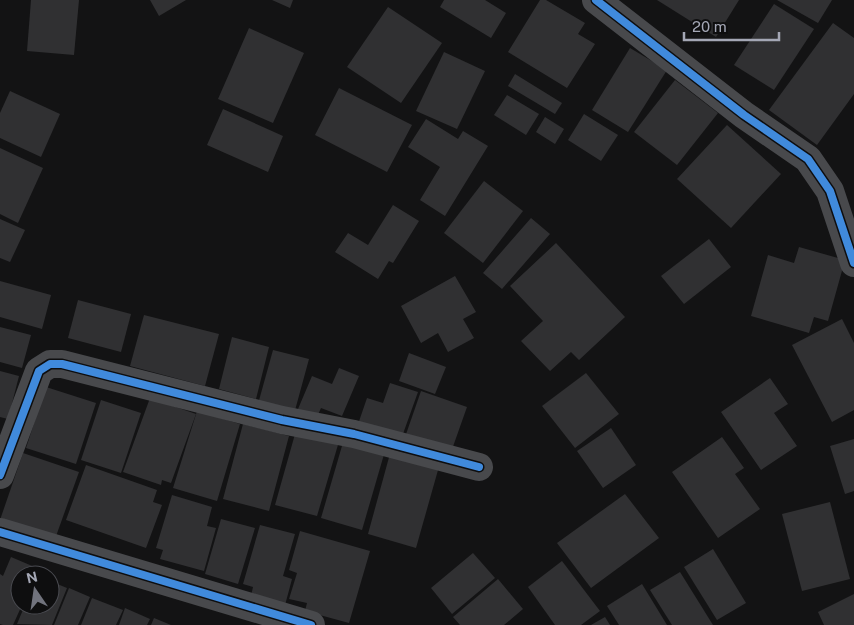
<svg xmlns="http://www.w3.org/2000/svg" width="854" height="625" viewBox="0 0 854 625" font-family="'Public Sans',sans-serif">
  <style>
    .building { fill: #303032 }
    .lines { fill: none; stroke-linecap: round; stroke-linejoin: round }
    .minor { stroke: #48494c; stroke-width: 28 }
    .cycleway-casing { stroke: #0e0e0f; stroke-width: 11 }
    .cycleway { stroke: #408adc; stroke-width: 8 }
  </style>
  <rect width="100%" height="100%" fill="#131314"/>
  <g class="building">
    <polygon points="31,0 79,0 74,55 27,51"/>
    <polygon points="150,0 186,0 159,16"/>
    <polygon points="272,0 293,0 290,8"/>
    <polygon points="444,0 485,0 506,13 491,38 440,7"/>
    <polygon points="540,0 546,0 585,23 578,34 595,44 567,88 508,52"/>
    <polygon points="657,0 739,0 716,37"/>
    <polygon points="777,0 832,0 818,23"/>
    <polygon points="774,4 814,29 774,90 734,65"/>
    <polygon points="388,7 442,43 401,103 347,67"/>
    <polygon points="833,23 854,38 854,94 817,145 769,110"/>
    <polygon points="249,28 304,53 273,123 218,99"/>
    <polygon points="630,48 667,70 628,132 592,110"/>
    <polygon points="444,52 485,71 457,129 416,111"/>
    <polygon points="515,74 562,103 555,114 508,86"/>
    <polygon points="675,80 718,113 677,165 634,132"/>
    <polygon points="339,88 412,125 387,172 315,135"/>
    <polygon points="10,91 60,114 41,157 0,138 0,113"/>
    <polygon points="507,95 539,114 526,135 494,115"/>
    <polygon points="223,109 283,136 268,172 207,145"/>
    <polygon points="584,114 618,135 601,161 568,140"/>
    <polygon points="545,117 564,129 555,144 536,132"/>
    <polygon points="426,119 458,139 463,131 488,146 445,216 420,200 440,167 408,147"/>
    <polygon points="727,125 781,174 731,228 677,179"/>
    <polygon points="0,148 43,168 18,223 0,214"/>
    <polygon points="484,181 523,211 483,263 444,233"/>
    <polygon points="393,205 419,221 393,263 389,261 378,279 335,252 348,233 368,245"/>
    <polygon points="531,218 550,234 502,289 483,273"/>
    <polygon points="0,219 25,230 10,262 0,258"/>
    <polygon points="709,239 731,267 684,304 661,276"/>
    <polygon points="556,243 625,317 579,360 571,352 550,371 521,341 543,321 510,286"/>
    <polygon points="799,247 845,260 828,321 814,317 809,333 751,316 768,255 794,263"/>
    <polygon points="455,276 476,312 463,319 474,338 448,352 438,333 421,343 401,306"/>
    <polygon points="0,281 51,295 42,329 0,317"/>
    <polygon points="78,300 131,314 121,352 68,338"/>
    <polygon points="144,315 219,334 205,386 130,366"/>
    <polygon points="842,319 854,343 854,410 832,422 792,345"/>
    <polygon points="0,327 31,335 22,368 0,362"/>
    <polygon points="232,337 269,347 256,399 219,389"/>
    <polygon points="273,350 309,359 294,414 258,404"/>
    <polygon points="409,353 446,367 435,394 399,381"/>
    <polygon points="339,368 359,376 342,416 321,408 317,417 298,409 312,376 332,384"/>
    <polygon points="0,371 19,376 8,419 0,417"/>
    <polygon points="586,373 619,414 575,448 542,406"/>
    <polygon points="770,378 788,404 774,413 797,446 761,470 721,412"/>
    <polygon points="390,383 418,392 399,445 356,430 367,398 383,403"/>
    <polygon points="46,387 96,403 76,464 26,448"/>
    <polygon points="421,391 467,407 450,455 404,440"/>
    <polygon points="150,398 196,414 171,483 162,480 161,485 123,472"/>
    <polygon points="101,400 141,413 121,473 81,460"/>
    <polygon points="197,411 240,424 217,501 173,488"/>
    <polygon points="243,424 289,436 269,511 223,499"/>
    <polygon points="297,427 340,438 317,516 275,505"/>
    <polygon points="611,428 636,465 603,488 577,451"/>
    <polygon points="722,437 744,468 735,474 760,509 718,538 672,472"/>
    <polygon points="344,439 385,451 362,530 321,518"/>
    <polygon points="854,439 854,491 845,494 830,446"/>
    <polygon points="391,450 440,463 416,548 368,534"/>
    <polygon points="23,453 79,472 55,539 0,520"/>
    <polygon points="86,465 157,490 153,502 162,505 146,548 66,520"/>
    <polygon points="625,494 659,538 591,588 557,543"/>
    <polygon points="172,495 212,507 207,526 216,528 204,571 160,559 163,550 156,548"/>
    <polygon points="830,502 850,579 802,591 782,514"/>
    <polygon points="221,519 255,528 238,584 205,574"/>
    <polygon points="260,525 295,534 283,576 292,579 284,609 250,600 253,587 243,584"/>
    <polygon points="300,531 370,551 349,623 305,611 307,603 289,599 297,573 289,570"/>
    <polygon points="713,549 746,603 717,620 684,567"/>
    <polygon points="473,553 495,578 452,614 431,588"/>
    <polygon points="11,557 37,568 34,575 20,575 20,605 22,605 13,625 3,625 0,624 0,574 3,576"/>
    <polygon points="562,561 600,611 581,625 555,625 528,587"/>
    <polygon points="680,572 713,625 672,625 650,590"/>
    <polygon points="498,579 523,609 504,625 460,625 453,617"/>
    <polygon points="50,581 67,588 52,625 17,624 25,605 50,605"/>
    <polygon points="642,584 667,625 619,625 607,606"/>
    <polygon points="69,588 90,597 78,625 54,625"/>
    <polygon points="854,594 854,625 824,625 818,612"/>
    <polygon points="92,598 123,610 116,625 81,625"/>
    <polygon points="125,608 150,619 147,625 119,625"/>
    <polygon points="605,617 610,625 591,625"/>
    <polygon points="154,618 171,625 151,625"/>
  </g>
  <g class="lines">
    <g class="minor">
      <polyline points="596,0 744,115 808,159 830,191 854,263"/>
      <polyline points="0,475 39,371 50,364 62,364 282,420 354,434 479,467"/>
      <polyline points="0,532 311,625"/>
    </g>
    <defs>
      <g id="cycleway">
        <polyline points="596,0 744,115 808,159 830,191 854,263"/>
        <polyline points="0,475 39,371 50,364 62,364 282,420 354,434 479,467"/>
        <polyline points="0,532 311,625"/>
      </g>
    </defs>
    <use href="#cycleway" class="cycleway-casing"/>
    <use href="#cycleway" class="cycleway"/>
  </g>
  <g transform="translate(35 590) rotate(347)"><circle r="24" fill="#0e0e0f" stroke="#4a4b51"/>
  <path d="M0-4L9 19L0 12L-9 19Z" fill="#71737d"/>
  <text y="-8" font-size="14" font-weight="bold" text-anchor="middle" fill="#a4a7b5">N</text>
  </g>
  <path d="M684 32v8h95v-8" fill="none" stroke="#a4a7b5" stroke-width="2.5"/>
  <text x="692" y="32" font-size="15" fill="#a4a7b5" stroke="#0e0e0f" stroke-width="4" paint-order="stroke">20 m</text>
</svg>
